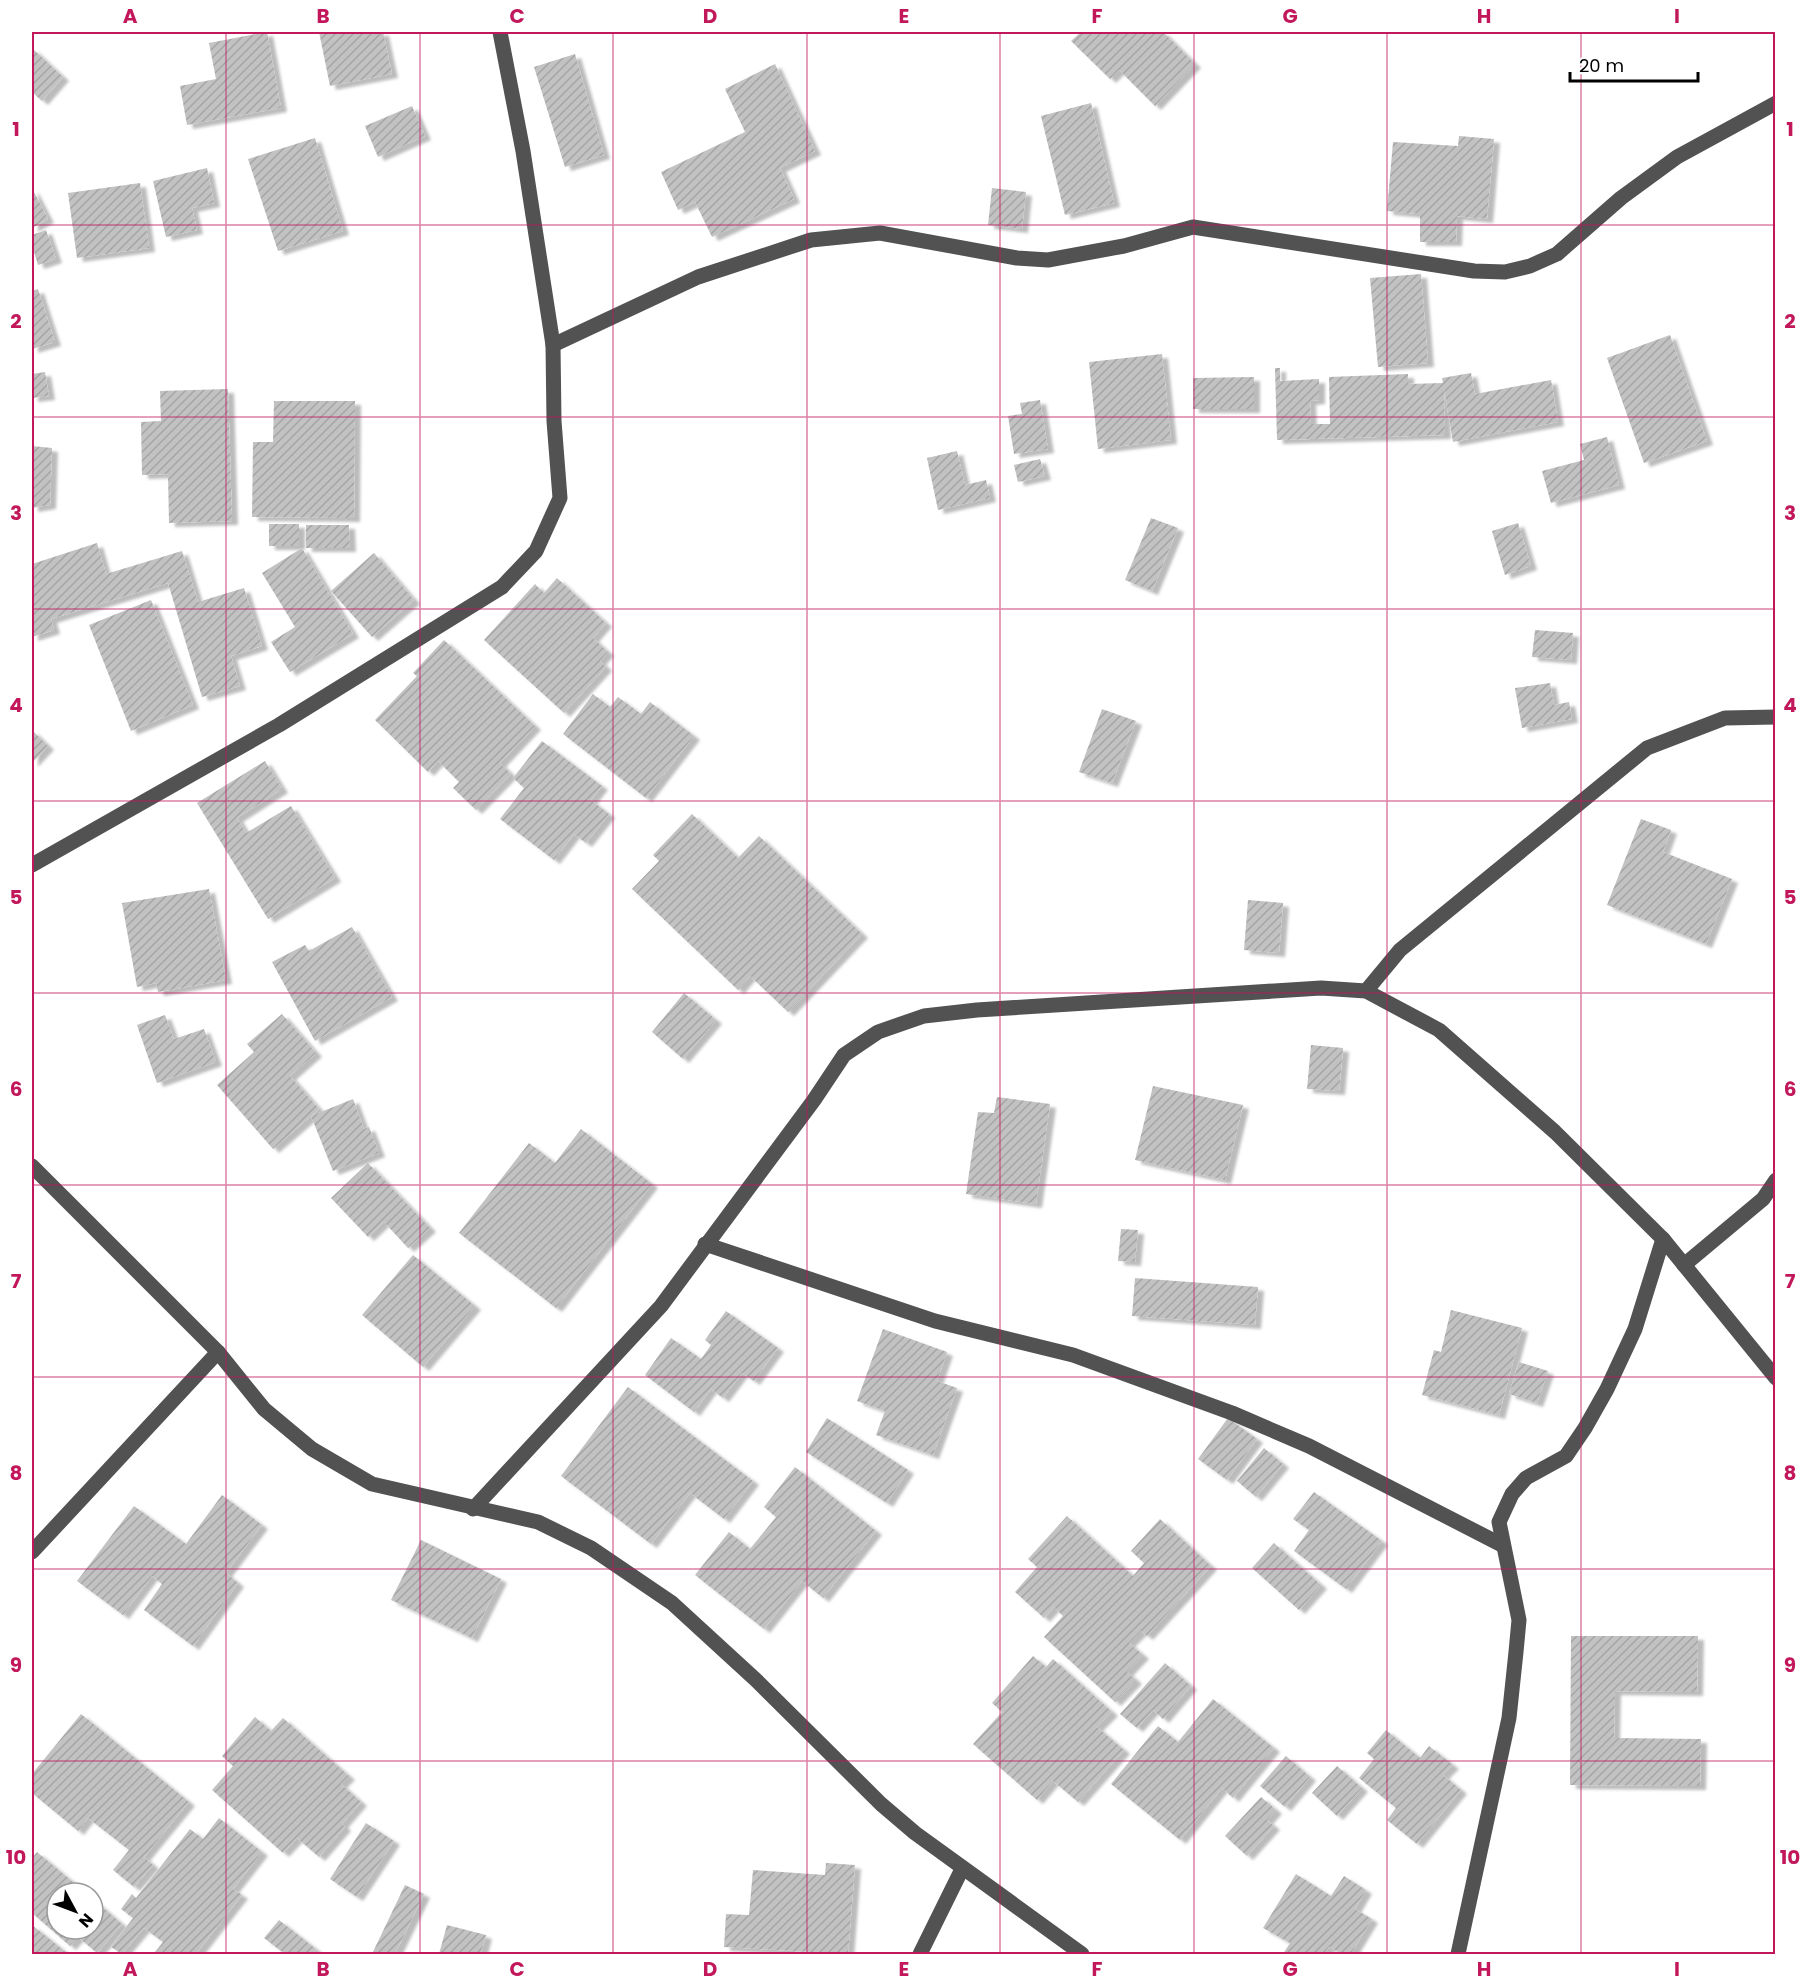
<svg xmlns="http://www.w3.org/2000/svg" width="1807" height="1986" viewBox="0 0 1807 1986" font-family="Poppins,sans-serif">
  <style>
    .building { fill: url(#building-hatch); filter: url(#shadow) }
    .lines { fill: none; stroke-linecap: round; stroke-linejoin: round }
    .minor { stroke: #525252; stroke-width: 15 }
    .grid { fill: none; stroke: #c2185b; stroke-width: 1.5; stroke-opacity: 0.55 }
    .neatline { fill: none; stroke: #c2185b; stroke-width: 2 }
    .grid-label { font-size: 20px; text-anchor: middle; font-weight: bold; fill: #c2185b }
  </style>
  <defs>
    <pattern id="building-hatch" width="6" height="6" patternUnits="userSpaceOnUse" patternTransform="scale(1.5)"><rect width="6" height="6" fill="#c2c2c2"/><path d="M-1 1l2-2M0 6l6-6M5 7l2-2" fill="none" stroke="#a5a5a5"/></pattern>
    <filter id="shadow"><feDropShadow dx="6" dy="4" stdDeviation="1.5" flood-color="#0004"/></filter>
  </defs>
  <rect width="100%" height="100%" fill="#fff"/>
  <g class="building">
    <polygon points="267,32 281,108 187,125 180,86 216,79 209,43"/>
    <polygon points="319,32 383,32 392,74 330,86"/>
    <polygon points="1081,32 1163,32 1195,64 1155,106 1119,70 1110,79 1071,41"/>
    <polygon points="32,48 63,77 42,101 32,92"/>
    <polygon points="575,54 604,155 565,167 534,67"/>
    <polygon points="775,64 815,151 780,168 794,199 712,237 695,202 678,210 661,172 745,132 725,89"/>
    <polygon points="1091,103 1114,203 1065,215 1041,116"/>
    <polygon points="412,106 425,136 378,157 365,126"/>
    <polygon points="1459,136 1494,139 1487,219 1457,216 1456,242 1420,242 1420,214 1387,211 1393,142 1458,146"/>
    <polygon points="315,138 343,231 278,251 248,159"/>
    <polygon points="207,168 214,203 192,208 197,230 166,237 153,181"/>
    <polygon points="140,183 149,248 77,258 68,193"/>
    <polygon points="32,188 48,219 32,228"/>
    <polygon points="992,188 1026,192 1022,229 988,225"/>
    <polygon points="46,230 56,259 38,265 32,245 32,235"/>
    <polygon points="1421,274 1428,363 1378,367 1370,278"/>
    <polygon points="38,289 55,342 32,349 32,291"/>
    <polygon points="1670,335 1707,441 1644,463 1607,358"/>
    <polygon points="1162,354 1171,440 1098,449 1089,362"/>
    <polygon points="1275,368 1280,368 1280,381 1319,379 1319,400 1310,401 1311,424 1330,424 1329,377 1408,374 1408,384 1443,383 1442,378 1471,373 1475,394 1551,380 1558,422 1453,442 1444,389 1445,435 1277,440"/>
    <polygon points="45,372 49,396 32,398 32,374"/>
    <polygon points="1254,377 1254,409 1193,409 1193,378"/>
    <polygon points="228,389 232,521 169,523 168,474 142,475 141,422 161,421 160,391"/>
    <polygon points="1040,400 1048,449 1014,454 1008,416 1022,414 1020,403"/>
    <polygon points="274,401 355,401 354,518 252,517 253,442 273,442"/>
    <polygon points="1607,437 1619,485 1551,503 1542,471 1584,460 1580,444"/>
    <polygon points="32,446 52,448 50,505 32,508"/>
    <polygon points="957,451 965,485 986,480 990,498 938,510 927,458"/>
    <polygon points="1040,459 1045,476 1018,482 1014,465"/>
    <polygon points="1151,518 1178,528 1152,591 1125,580"/>
    <polygon points="1518,523 1531,566 1505,575 1492,531"/>
    <rect x="269" y="524" width="30" height="22"/>
    <polygon points="306,525 349,525 350,548 306,548"/>
    <polygon points="97,543 106,574 182,551 198,602 244,588 262,646 231,656 240,686 202,697 168,583 51,619 54,630 32,637 32,564"/>
    <polygon points="302,548 353,634 290,672 271,642 295,627 262,573"/>
    <polygon points="374,553 414,600 372,637 331,591"/>
    <polygon points="557,578 606,623 593,638 608,652 600,661 606,667 564,713 484,640 535,584 544,593"/>
    <polygon points="151,600 193,705 131,731 89,625"/>
    <polygon points="1535,630 1573,633 1571,660 1532,657"/>
    <polygon points="444,640 535,726 500,763 511,774 476,810 453,788 459,782 438,761 428,772 375,720 417,676 413,673"/>
    <polygon points="1550,683 1554,705 1569,702 1572,719 1522,728 1515,688"/>
    <polygon points="593,694 610,707 618,697 641,714 650,702 694,736 646,798 563,734"/>
    <polygon points="1102,709 1136,721 1112,783 1079,772"/>
    <polygon points="32,730 48,746 32,763"/>
    <polygon points="542,741 602,786 591,800 609,814 586,843 574,834 554,860 500,819 524,788 513,778"/>
    <polygon points="265,761 282,789 237,818 246,833 291,806 335,878 268,919 197,803"/>
    <polygon points="692,814 738,858 759,836 862,934 788,1012 750,976 738,990 632,889 659,861 653,855"/>
    <polygon points="1641,819 1671,830 1663,852 1732,879 1706,944 1607,905"/>
    <polygon points="209,889 226,980 158,992 156,983 137,987 122,903"/>
    <polygon points="1248,900 1283,903 1279,953 1244,950"/>
    <polygon points="352,927 392,997 315,1041 272,962 305,945 309,951"/>
    <polygon points="684,993 716,1020 683,1059 652,1032"/>
    <polygon points="282,1014 316,1053 290,1076 319,1109 311,1116 353,1099 364,1129 369,1127 379,1153 333,1171 311,1116 273,1149 217,1085 254,1052 247,1044"/>
    <polygon points="165,1015 174,1039 204,1029 216,1062 157,1083 137,1025"/>
    <polygon points="1311,1045 1343,1048 1339,1091 1307,1089"/>
    <polygon points="1153,1086 1243,1105 1225,1180 1135,1160"/>
    <polygon points="997,1097 1050,1104 1036,1204 966,1194 978,1112 994,1113"/>
    <polygon points="581,1129 652,1184 556,1308 459,1233 529,1143 555,1163"/>
    <polygon points="368,1163 430,1228 408,1248 384,1222 368,1237 331,1198"/>
    <polygon points="1121,1229 1138,1230 1135,1262 1118,1261"/>
    <polygon points="413,1255 475,1306 423,1367 362,1315"/>
    <polygon points="1135,1278 1258,1287 1255,1325 1132,1316"/>
    <polygon points="1451,1310 1522,1328 1499,1415 1422,1395 1434,1350 1441,1352"/>
    <polygon points="726,1311 778,1348 754,1381 742,1373 723,1398 711,1389 694,1412 645,1375 671,1338 701,1359 711,1345 705,1340"/>
    <polygon points="883,1329 947,1352 937,1381 957,1388 933,1455 876,1435 885,1411 857,1401"/>
    <polygon points="1519,1362 1548,1371 1537,1403 1509,1394"/>
    <polygon points="628,1387 753,1481 724,1519 690,1493 651,1544 561,1476"/>
    <polygon points="827,1418 908,1470 887,1503 806,1452"/>
    <polygon points="1228,1418 1257,1439 1227,1480 1198,1459"/>
    <polygon points="1264,1448 1283,1464 1256,1497 1237,1481"/>
    <polygon points="795,1467 876,1531 823,1598 802,1581 764,1629 695,1575 729,1532 750,1549 776,1517 764,1507"/>
    <polygon points="1314,1492 1382,1541 1346,1589 1294,1551 1309,1530 1293,1519"/>
    <polygon points="222,1495 262,1525 226,1573 238,1583 193,1646 144,1610 162,1584 152,1576 123,1615 77,1581 134,1506 186,1544"/>
    <polygon points="1067,1516 1133,1576 1144,1563 1131,1551 1160,1519 1211,1566 1147,1636 1141,1631 1129,1643 1143,1655 1127,1672 1136,1680 1115,1702 1044,1637 1063,1616 1054,1607 1044,1618 1015,1592 1037,1567 1028,1559"/>
    <polygon points="421,1540 501,1579 472,1638 391,1600"/>
    <polygon points="1274,1543 1321,1585 1299,1610 1252,1568"/>
    <polygon points="1571,1636 1698,1636 1697,1692 1615,1691 1614,1738 1701,1739 1700,1786 1570,1785"/>
    <polygon points="1033,1656 1046,1667 1053,1659 1112,1712 1097,1727 1124,1750 1078,1802 1053,1781 1037,1800 973,1744 1002,1712 992,1703"/>
    <polygon points="1165,1663 1191,1686 1163,1719 1153,1710 1137,1728 1120,1714"/>
    <polygon points="1213,1699 1274,1748 1233,1798 1222,1788 1180,1840 1111,1784 1158,1726 1178,1742"/>
    <polygon points="81,1714 189,1802 144,1857 153,1865 134,1887 113,1870 129,1850 88,1818 78,1831 32,1793 32,1774"/>
    <polygon points="255,1717 271,1731 283,1718 349,1776 341,1784 361,1802 342,1824 345,1827 319,1857 297,1838 283,1853 212,1790 233,1766 222,1756"/>
    <polygon points="1386,1730 1420,1758 1429,1746 1453,1765 1443,1775 1461,1790 1417,1844 1387,1820 1396,1808 1359,1778 1374,1759 1367,1753"/>
    <polygon points="1286,1756 1310,1777 1285,1807 1260,1786"/>
    <polygon points="1337,1766 1362,1788 1337,1816 1312,1793"/>
    <polygon points="1261,1797 1276,1810 1267,1820 1274,1826 1247,1856 1225,1836"/>
    <polygon points="219,1818 262,1852 233,1889 242,1895 196,1954 159,1954 155,1952 163,1942 144,1928 122,1954 111,1947 133,1918 121,1909 132,1894 136,1898 190,1829 203,1839"/>
    <polygon points="366,1823 394,1841 357,1897 330,1879"/>
    <polygon points="37,1852 86,1893 57,1893 57,1929 93,1929 93,1899 122,1924 97,1953 78,1937 70,1946 32,1913 32,1858"/>
    <polygon points="826,1863 855,1865 848,1954 724,1947 726,1914 749,1915 753,1870 825,1875"/>
    <polygon points="1296,1874 1331,1896 1344,1876 1366,1890 1355,1909 1372,1919 1351,1954 1343,1954 1329,1947 1324,1954 1283,1954 1290,1943 1263,1928"/>
    <polygon points="405,1885 424,1894 395,1954 372,1954"/>
    <polygon points="279,1920 316,1949 312,1954 285,1954 264,1938"/>
    <polygon points="32,1925 67,1953 66,1954 32,1954"/>
    <polygon points="447,1925 486,1935 481,1954 439,1954"/>
  </g>
  <g class="lines">
    <g class="minor">
      <polyline points="553,345 698,277 811,240 880,233 1017,258 1048,260 1124,246 1193,227 1474,271 1505,272 1530,266 1557,254 1621,198 1677,157 1776,103"/>
      <polyline points="32,865 279,725 502,587 536,551 560,498 554,421 553,345 523,151 500,32"/>
      <polyline points="1366,991 1400,950 1647,748 1725,718 1776,717"/>
      <polyline points="32,1166 218,1352 264,1409 312,1449 372,1484 538,1522 591,1548 672,1603 756,1680 881,1804 915,1833 1082,1954"/>
      <polyline points="705,1244 935,1321 1073,1355 1232,1413 1309,1446 1502,1545"/>
      <polyline points="1684,1265 1763,1199 1776,1180"/>
      <polyline points="473,1509 661,1306 814,1100 844,1055 878,1032 924,1016 977,1010 1321,988 1366,991 1439,1030 1555,1132 1663,1239 1776,1378"/>
      <polyline points="32,1552 218,1352"/>
      <polyline points="920,1954 962,1869"/>
      <polyline points="1458,1954 1509,1718 1516,1652 1519,1620 1499,1522 1512,1494 1526,1478 1566,1456 1585,1428 1607,1389 1635,1329 1663,1239"/>
    </g>
  </g>
  <path class="grid" d="M226,32V1954M420,32V1954M613,32V1954M807,32V1954M1000,32V1954M1194,32V1954M1387,32V1954M1581,32V1954M32,225H1776M32,417H1776M32,609H1776M32,801H1776M32,993H1776M32,1185H1776M32,1377H1776M32,1569H1776M32,1761H1776"/>
  <rect width="1807" height="1986" fill="none" stroke="#ffffff" stroke-width="66"/>
  <g transform="translate(75 1911) rotate(131)"><circle r="28" fill="#ffffff" stroke="#999999" stroke-width="1.5"/>
  <path d="M0-4.5L10 22L0 15L-10 22Z" fill="#000000"/>
  <text y="-9" font-size="16" font-weight="bold" text-anchor="middle" fill="#000000">N</text>
  </g>
  <path d="M1570 72v9h128v-9" fill="none" stroke="#000000" stroke-width="3"/>
  <text x="1579" y="72" font-size="18" fill="#000000" stroke="#ffffff" stroke-width="4.5" paint-order="stroke">20 m</text>
  <rect x="33" y="33" width="1741" height="1920" class="neatline"/>
  <g class="grid-label">
    <text x="130" y="23">A</text>
    <text x="323" y="23">B</text>
    <text x="517" y="23">C</text>
    <text x="710" y="23">D</text>
    <text x="904" y="23">E</text>
    <text x="1097" y="23">F</text>
    <text x="1290" y="23">G</text>
    <text x="1484" y="23">H</text>
    <text x="1677" y="23">I</text>
    <text x="16" y="136">1</text>
    <text x="1790" y="136">1</text>
    <text x="16" y="328">2</text>
    <text x="1790" y="328">2</text>
    <text x="16" y="520">3</text>
    <text x="1790" y="520">3</text>
    <text x="16" y="712">4</text>
    <text x="1790" y="712">4</text>
    <text x="16" y="904">5</text>
    <text x="1790" y="904">5</text>
    <text x="16" y="1096">6</text>
    <text x="1790" y="1096">6</text>
    <text x="16" y="1288">7</text>
    <text x="1790" y="1288">7</text>
    <text x="16" y="1480">8</text>
    <text x="1790" y="1480">8</text>
    <text x="16" y="1672">9</text>
    <text x="1790" y="1672">9</text>
    <text x="16" y="1864">10</text>
    <text x="1790" y="1864">10</text>
    <text x="130" y="1976">A</text>
    <text x="323" y="1976">B</text>
    <text x="517" y="1976">C</text>
    <text x="710" y="1976">D</text>
    <text x="904" y="1976">E</text>
    <text x="1097" y="1976">F</text>
    <text x="1290" y="1976">G</text>
    <text x="1484" y="1976">H</text>
    <text x="1677" y="1976">I</text>
  </g>
</svg>
